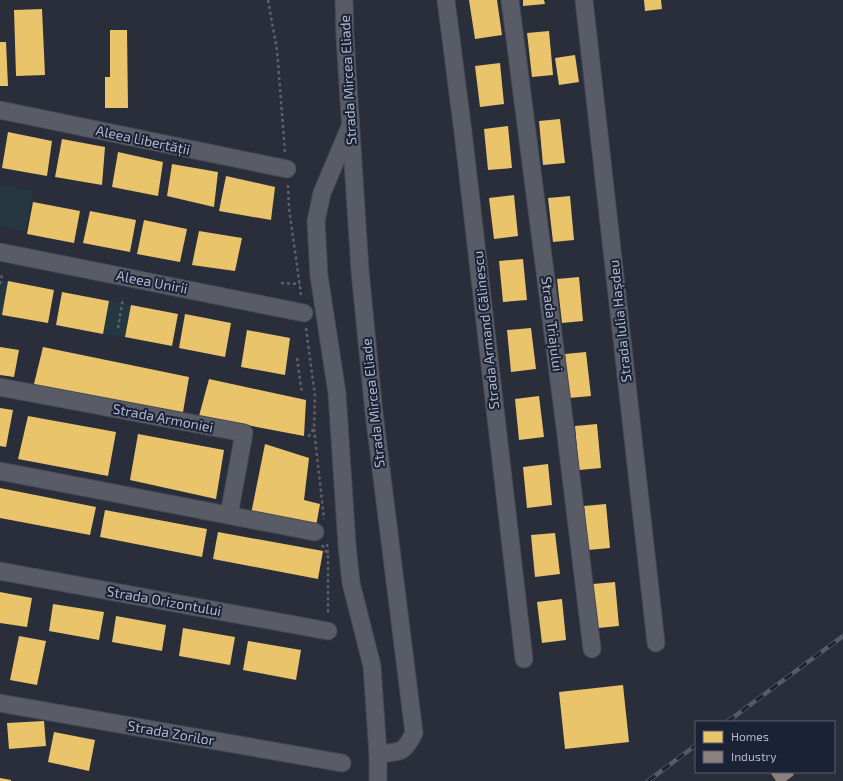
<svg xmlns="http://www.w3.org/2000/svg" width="843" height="781" viewBox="0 0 843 781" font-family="'Exo 2',sans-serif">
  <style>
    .green { fill: #253841 }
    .homes { fill: #e9c46a }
    .industry { fill: #8a817c }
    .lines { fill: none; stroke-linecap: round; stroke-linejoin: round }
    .minor-casing { stroke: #454953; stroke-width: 19 }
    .path { stroke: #5d616a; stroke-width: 2.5; stroke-dasharray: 3 3; stroke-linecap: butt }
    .minor { stroke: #595c67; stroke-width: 17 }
    .rail-casing { stroke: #585b65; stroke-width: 4.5 }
    .rail { stroke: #1b2235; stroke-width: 3; stroke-dasharray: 9; stroke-linecap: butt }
    .labels { text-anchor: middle; stroke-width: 4; stroke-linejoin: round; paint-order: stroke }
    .street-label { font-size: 14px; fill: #b3b8cb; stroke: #1b2235 }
  </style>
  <rect width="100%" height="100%" fill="#292e3a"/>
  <g class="green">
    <polygon points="1,185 33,191 25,231 0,226 0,192"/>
    <polygon points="0,280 8,281 2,315 0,314"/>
    <polygon points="109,301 131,305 125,337 103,334"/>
  </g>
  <g class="homes">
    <polygon points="469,0 497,0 502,35 475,39"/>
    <polygon points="523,0 544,0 545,4 523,6"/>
    <polygon points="644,0 661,0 662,9 645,11"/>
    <polygon points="42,9 45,75 16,76 14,10"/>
    <polygon points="110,30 127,30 128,108 105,108 105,77 110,77"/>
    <polygon points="549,31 553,75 532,77 527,33"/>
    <polygon points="0,42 6,42 8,86 0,86"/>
    <polygon points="575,55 579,82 559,85 555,58"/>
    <polygon points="500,63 504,104 480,107 475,66"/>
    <polygon points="560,119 565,163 543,165 539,121"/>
    <polygon points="508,126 512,168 488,170 484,129"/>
    <polygon points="8,132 52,141 47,176 2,168"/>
    <polygon points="62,139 105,147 102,185 55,177"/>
    <polygon points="118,152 163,162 158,196 112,187"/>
    <polygon points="172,164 218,172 214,207 167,196"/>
    <polygon points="226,176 275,187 271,220 219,211"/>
    <polygon points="514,195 518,236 494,239 489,198"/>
    <polygon points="570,196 574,240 553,242 548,198"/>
    <polygon points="33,202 80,211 74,243 27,234"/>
    <polygon points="90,211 136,220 130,252 83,243"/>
    <polygon points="144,220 187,229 180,262 137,254"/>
    <polygon points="199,231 242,238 235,271 192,265"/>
    <polygon points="523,259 527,300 503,302 499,261"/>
    <polygon points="579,277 583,321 562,323 557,279"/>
    <polygon points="8,281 54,290 48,323 2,315"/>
    <polygon points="62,292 109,301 103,334 56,325"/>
    <polygon points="131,305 178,314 172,346 125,337"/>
    <polygon points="185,314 231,323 225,357 179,348"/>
    <polygon points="531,328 536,369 511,372 507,330"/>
    <polygon points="247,330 290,338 285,375 241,367"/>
    <polygon points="0,347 19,350 14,377 0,375"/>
    <polygon points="43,347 189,377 182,418 33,388"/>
    <polygon points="586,352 591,396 569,398 565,354"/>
    <polygon points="209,379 306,400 304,436 199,416"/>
    <polygon points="539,396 544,437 519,440 515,399"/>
    <polygon points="0,408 13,410 6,447 0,446"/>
    <polygon points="28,416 116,432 108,476 18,459"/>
    <polygon points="597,424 601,468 579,470 575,426"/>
    <polygon points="138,434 224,450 216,499 130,480"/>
    <polygon points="265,444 309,458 304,500 320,504 315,532 251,514"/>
    <polygon points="548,464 552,505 527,508 523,467"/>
    <polygon points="0,488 96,507 90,535 0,518"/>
    <polygon points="606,504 610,548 588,550 584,506"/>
    <polygon points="105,510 207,529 202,557 100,537"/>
    <polygon points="218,532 323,551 318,579 213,559"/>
    <polygon points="555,533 560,574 535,577 531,535"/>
    <polygon points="615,582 619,626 598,628 593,584"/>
    <polygon points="0,592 32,598 27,627 0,623"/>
    <polygon points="562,599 566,640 542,643 537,602"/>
    <polygon points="53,604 104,612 99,640 49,631"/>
    <polygon points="116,616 166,625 162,651 112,642"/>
    <polygon points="183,628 235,637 230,665 179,656"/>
    <polygon points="19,636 46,641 37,685 10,680"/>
    <polygon points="248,641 301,650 296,680 243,670"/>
    <polygon points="623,685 629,742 565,749 559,692"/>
    <polygon points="44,721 46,746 9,749 7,723"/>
    <polygon points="54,732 95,740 89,771 48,762"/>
    <polygon points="0,778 11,780 11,781 0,781"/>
  </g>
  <polygon class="industry" points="770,772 792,772 794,775 786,781 776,781"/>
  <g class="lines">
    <defs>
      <g id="minor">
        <path d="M344,0L345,37L360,271L374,413L414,733C403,755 400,751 378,754V781"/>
        <polyline points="446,0 463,132 524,659"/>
        <polyline points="510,0 565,427 592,649"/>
        <polyline points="584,0 656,643"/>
        <polyline points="0,110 287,169"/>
        <polyline points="349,129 322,193 316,221 319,276 337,393 347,545 351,583 372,666 378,754"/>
        <polyline points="0,252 304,313"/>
        <polyline points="0,387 244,433 229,515"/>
        <polyline points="0,471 315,532"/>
        <polyline points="0,571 328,631"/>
        <polyline points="0,703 342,763"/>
      </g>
    </defs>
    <use href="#minor" class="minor-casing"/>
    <g class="path">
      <polyline points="268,0 277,50 285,152"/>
      <polyline points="288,185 289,208 301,295"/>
      <polyline points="281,283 300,284"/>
      <polyline points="0,284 2,275"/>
      <polyline points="118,328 123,298"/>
      <polyline points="306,328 315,396 314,428 307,439"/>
      <polyline points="297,358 302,393"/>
      <polyline points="314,429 324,519"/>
      <polyline points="327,544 328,555"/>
      <polyline points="322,545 328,555 328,614"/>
    </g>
    <use href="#minor" class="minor"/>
    <defs>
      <g id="rail">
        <polyline points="727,722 843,636"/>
        <polyline points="648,781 696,745"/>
      </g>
    </defs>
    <use href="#rail" class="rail-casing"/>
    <use href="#rail" class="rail"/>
  </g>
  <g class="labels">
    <g class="street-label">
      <text transform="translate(348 80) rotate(-93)" y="5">Strada Mircea Eliade</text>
      <text transform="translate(143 140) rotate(12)" y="5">Aleea Libertății</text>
      <text transform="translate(152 282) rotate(11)" y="5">Aleea Unirii</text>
      <text transform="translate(620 321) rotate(-96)" y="5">Strada Iulia Hașdeu</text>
      <text transform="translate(552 324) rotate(83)" y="5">Strada Triajului</text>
      <text transform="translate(486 330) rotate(-96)" y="5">Strada Armand Călinescu</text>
      <text transform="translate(373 403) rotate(-96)" y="5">Strada Mircea Eliade</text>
      <text transform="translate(163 418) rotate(11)" y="5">Strada Armoniei</text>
      <text transform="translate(164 601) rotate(10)" y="5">Strada Orizontului</text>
      <text transform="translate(171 733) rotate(10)" y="5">Strada Zorilor</text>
    </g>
  </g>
  <rect x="695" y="721" width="140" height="52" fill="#1b2235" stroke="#585e71"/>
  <rect x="703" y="731" width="20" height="12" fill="#e9c46a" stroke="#585e71"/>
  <text x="731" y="741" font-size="12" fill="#b3b8cb">Homes</text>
  <rect x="703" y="751" width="20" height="12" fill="#8a817c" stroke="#585e71"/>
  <text x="731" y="761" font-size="12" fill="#b3b8cb">Industry</text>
</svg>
